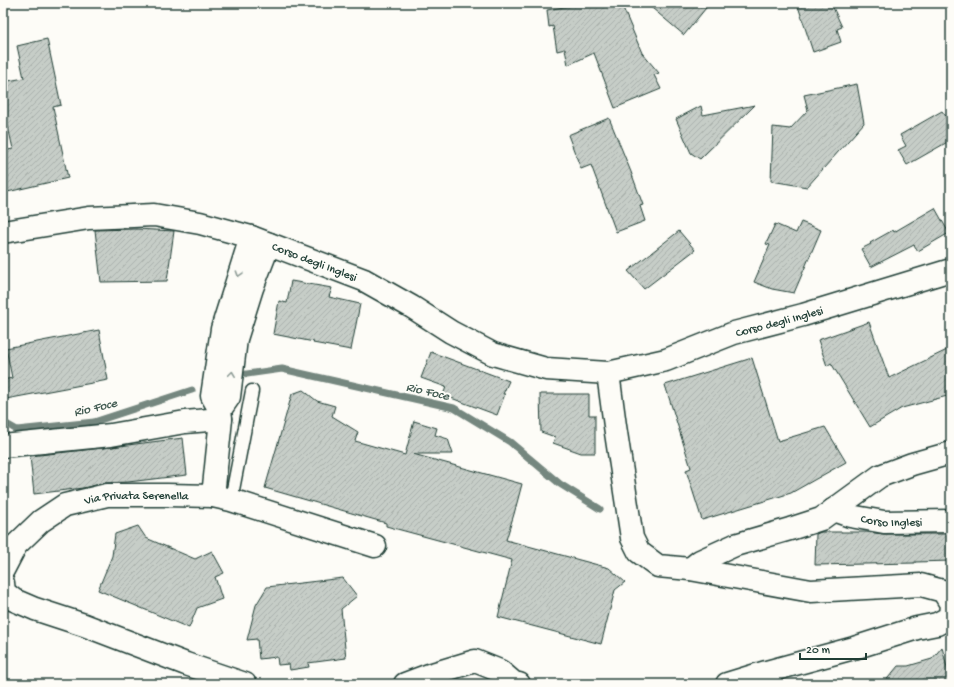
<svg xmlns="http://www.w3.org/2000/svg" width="954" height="687" viewBox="0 0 954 687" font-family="'Gochi Hand',sans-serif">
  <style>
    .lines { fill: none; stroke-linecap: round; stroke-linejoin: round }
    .stream { stroke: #75877f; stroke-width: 7 }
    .building { fill: url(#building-hatch); stroke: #1f3d34 }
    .lane-casing { stroke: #1f3d34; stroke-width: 15 }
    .street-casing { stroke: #1f3d34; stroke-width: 25 }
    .secondary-casing { stroke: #1f3d34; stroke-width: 25 }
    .lane { stroke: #fdfcf7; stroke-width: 12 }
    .street { stroke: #fdfcf7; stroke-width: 22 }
    .secondary { stroke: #fdfcf7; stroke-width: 22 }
    .oneway { stroke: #8e9c96 }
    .labels { text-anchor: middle; stroke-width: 4; stroke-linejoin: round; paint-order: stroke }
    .street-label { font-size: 12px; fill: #1f3d34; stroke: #fdfcf7 }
    .water-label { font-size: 13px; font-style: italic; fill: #435c53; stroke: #fdfcf7 }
  </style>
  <defs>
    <pattern id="building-hatch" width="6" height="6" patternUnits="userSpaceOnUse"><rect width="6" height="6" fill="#c6cdc7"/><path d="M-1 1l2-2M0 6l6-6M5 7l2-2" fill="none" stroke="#aab1ac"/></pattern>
  </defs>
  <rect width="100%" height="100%" fill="#fdfcf7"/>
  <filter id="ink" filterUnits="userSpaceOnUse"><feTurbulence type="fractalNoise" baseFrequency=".025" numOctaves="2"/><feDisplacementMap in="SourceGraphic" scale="8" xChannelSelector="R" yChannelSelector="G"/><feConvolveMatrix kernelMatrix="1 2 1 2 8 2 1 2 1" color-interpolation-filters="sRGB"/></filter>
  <g filter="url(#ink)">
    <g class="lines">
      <g class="stream">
        <polyline points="247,374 282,369 454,408 510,442 560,484 600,509"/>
        <polyline points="3,422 17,430 94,422 192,390"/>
      </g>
    </g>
    <g class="building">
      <polygon points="586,3 621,3 642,53 659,73 654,75 661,89 615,108 594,53 568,65 565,49 557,51 553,26 549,27 547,10"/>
      <polygon points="646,3 710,3 684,35"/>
      <polygon points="797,3 831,3 842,27 837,29 841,42 813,52"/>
      <polygon points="47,39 61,105 53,107 68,178 3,193 3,151 13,149 3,104 3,82 24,78 17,46"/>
      <polygon points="857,84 864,123 807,187 771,181 773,127 790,129 808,110 804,95"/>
      <polygon points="755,105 700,159 691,153 676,119 701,106 703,115"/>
      <polygon points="942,111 951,123 951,140 907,165 898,150 906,146 900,135"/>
      <polygon points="609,118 631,172 643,205 640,206 645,221 616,232 591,165 581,169 568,135"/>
      <polygon points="935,208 949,233 918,251 914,245 871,267 861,249 871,244 870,243 893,230 894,232"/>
      <polygon points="801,222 821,230 794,293 772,289 754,282 770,245 766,244 775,224 796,233"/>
      <polygon points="136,229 174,231 167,281 101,282 95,230"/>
      <polygon points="679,231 695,250 644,289 628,271"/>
      <polygon points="291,281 332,288 329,297 360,304 351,350 313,343 314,342 273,334 279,301 287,303"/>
      <polygon points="869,322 889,378 951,348 951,395 902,408 870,427 831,363 827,366 818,340"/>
      <polygon points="99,330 108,380 6,399 3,389 3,380 12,378 6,348"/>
      <polygon points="431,352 509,381 503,394 505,394 497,415 443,395 446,387 421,378"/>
      <polygon points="752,358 778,441 825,427 846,462 791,493 702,520 686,470 691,468 665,385"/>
      <polygon points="303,390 317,401 335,406 332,416 358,432 355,441 405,455 414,421 437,428 435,435 448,439 453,454 413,454 522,484 514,514 506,540 609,568 625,582 615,590 601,644 498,617 512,560 386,526 386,523 265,488 292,394"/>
      <polygon points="540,394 589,394 589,415 595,415 595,453 581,453 553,443 555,437 541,432"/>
      <polygon points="183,438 187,475 128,482 104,483 83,488 34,494 30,456 112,447"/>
      <polygon points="138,526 146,538 195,559 212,551 224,573 215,577 222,599 197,608 189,628 98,590 112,556 115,534"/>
      <polygon points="821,532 866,532 884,534 951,534 951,561 915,562 915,563 815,565 816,534"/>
      <polygon points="343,578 357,596 341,609 346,658 308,663 309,667 290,670 289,664 278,665 277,657 259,659 257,639 247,640 256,605 267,587"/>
      <polygon points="942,647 951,684 883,684 898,666 908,666 932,659"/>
    </g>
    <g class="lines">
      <defs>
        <polyline id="lane" points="231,500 252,391"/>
        <g id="street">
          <polyline points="608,373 615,426 632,538 639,552 658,566 690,569 811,591 921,585 943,591 951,604 950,617 937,624 917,628 854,648 766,672 727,684"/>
          <polyline points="220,410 229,397 236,339 252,288 269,244"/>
          <polyline points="3,446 111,435 185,422 221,419"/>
          <polyline points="213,496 231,500 375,546"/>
          <path id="s1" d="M833,510L850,516L884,522L951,521"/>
          <polyline points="690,569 700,561 735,545 790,529 821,519 880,476 912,464 951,453"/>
          <path id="s2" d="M3,570L16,545L41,521L65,505L107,495H167L213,496L221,419L220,410L212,396L222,329L251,237"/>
          <polyline points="3,583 4,592 14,600 35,609 84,625 186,664 245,684"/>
          <polyline points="405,684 429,675 475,661 500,671 514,683 519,684"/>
        </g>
        <g id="secondary">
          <path id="s3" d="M3,232L89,218L154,215L200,223L251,237L364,280L412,307L451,332L493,354L546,369L608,373L666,360L734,333L803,315L951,270"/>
        </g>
      </defs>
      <use href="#lane" class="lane-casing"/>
      <use href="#street" class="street-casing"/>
      <use href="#secondary" class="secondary-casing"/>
      <use href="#lane" class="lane"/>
      <use href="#street" class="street"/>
      <use href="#secondary" class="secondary"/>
    </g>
    <defs><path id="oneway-chevron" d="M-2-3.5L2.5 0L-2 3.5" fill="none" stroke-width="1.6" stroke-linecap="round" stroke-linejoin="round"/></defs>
    <g class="oneway">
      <use href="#oneway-chevron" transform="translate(239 274) rotate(108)"/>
      <use href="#oneway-chevron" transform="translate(232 374) rotate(-83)"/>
    </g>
  </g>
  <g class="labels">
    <g class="street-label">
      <text dy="4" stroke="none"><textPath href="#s3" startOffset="320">Corso degli Inglesi</textPath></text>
      <text dy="4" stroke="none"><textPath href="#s3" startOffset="818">Corso degli Inglesi</textPath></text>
      <text dy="4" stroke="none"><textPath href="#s2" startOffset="164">Via Privata Serenella</textPath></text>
      <text dy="4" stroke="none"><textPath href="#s1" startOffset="60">Corso Inglesi</textPath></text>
    </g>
    <g class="water-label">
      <text transform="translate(428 390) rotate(13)" y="5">Rio Foce</text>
      <text transform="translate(95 406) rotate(-13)" y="5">Rio Foce</text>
    </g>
  </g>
  <rect width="954" height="687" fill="none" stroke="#fdfcf7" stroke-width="16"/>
  <rect x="8" y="8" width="938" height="671" fill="none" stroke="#1f3d34" stroke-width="1.5" filter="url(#ink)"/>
  <path d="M800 653v6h66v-6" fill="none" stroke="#1f3d34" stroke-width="2"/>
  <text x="806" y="653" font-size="12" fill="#1f3d34" stroke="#fdfcf7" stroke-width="3" paint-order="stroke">20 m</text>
</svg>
